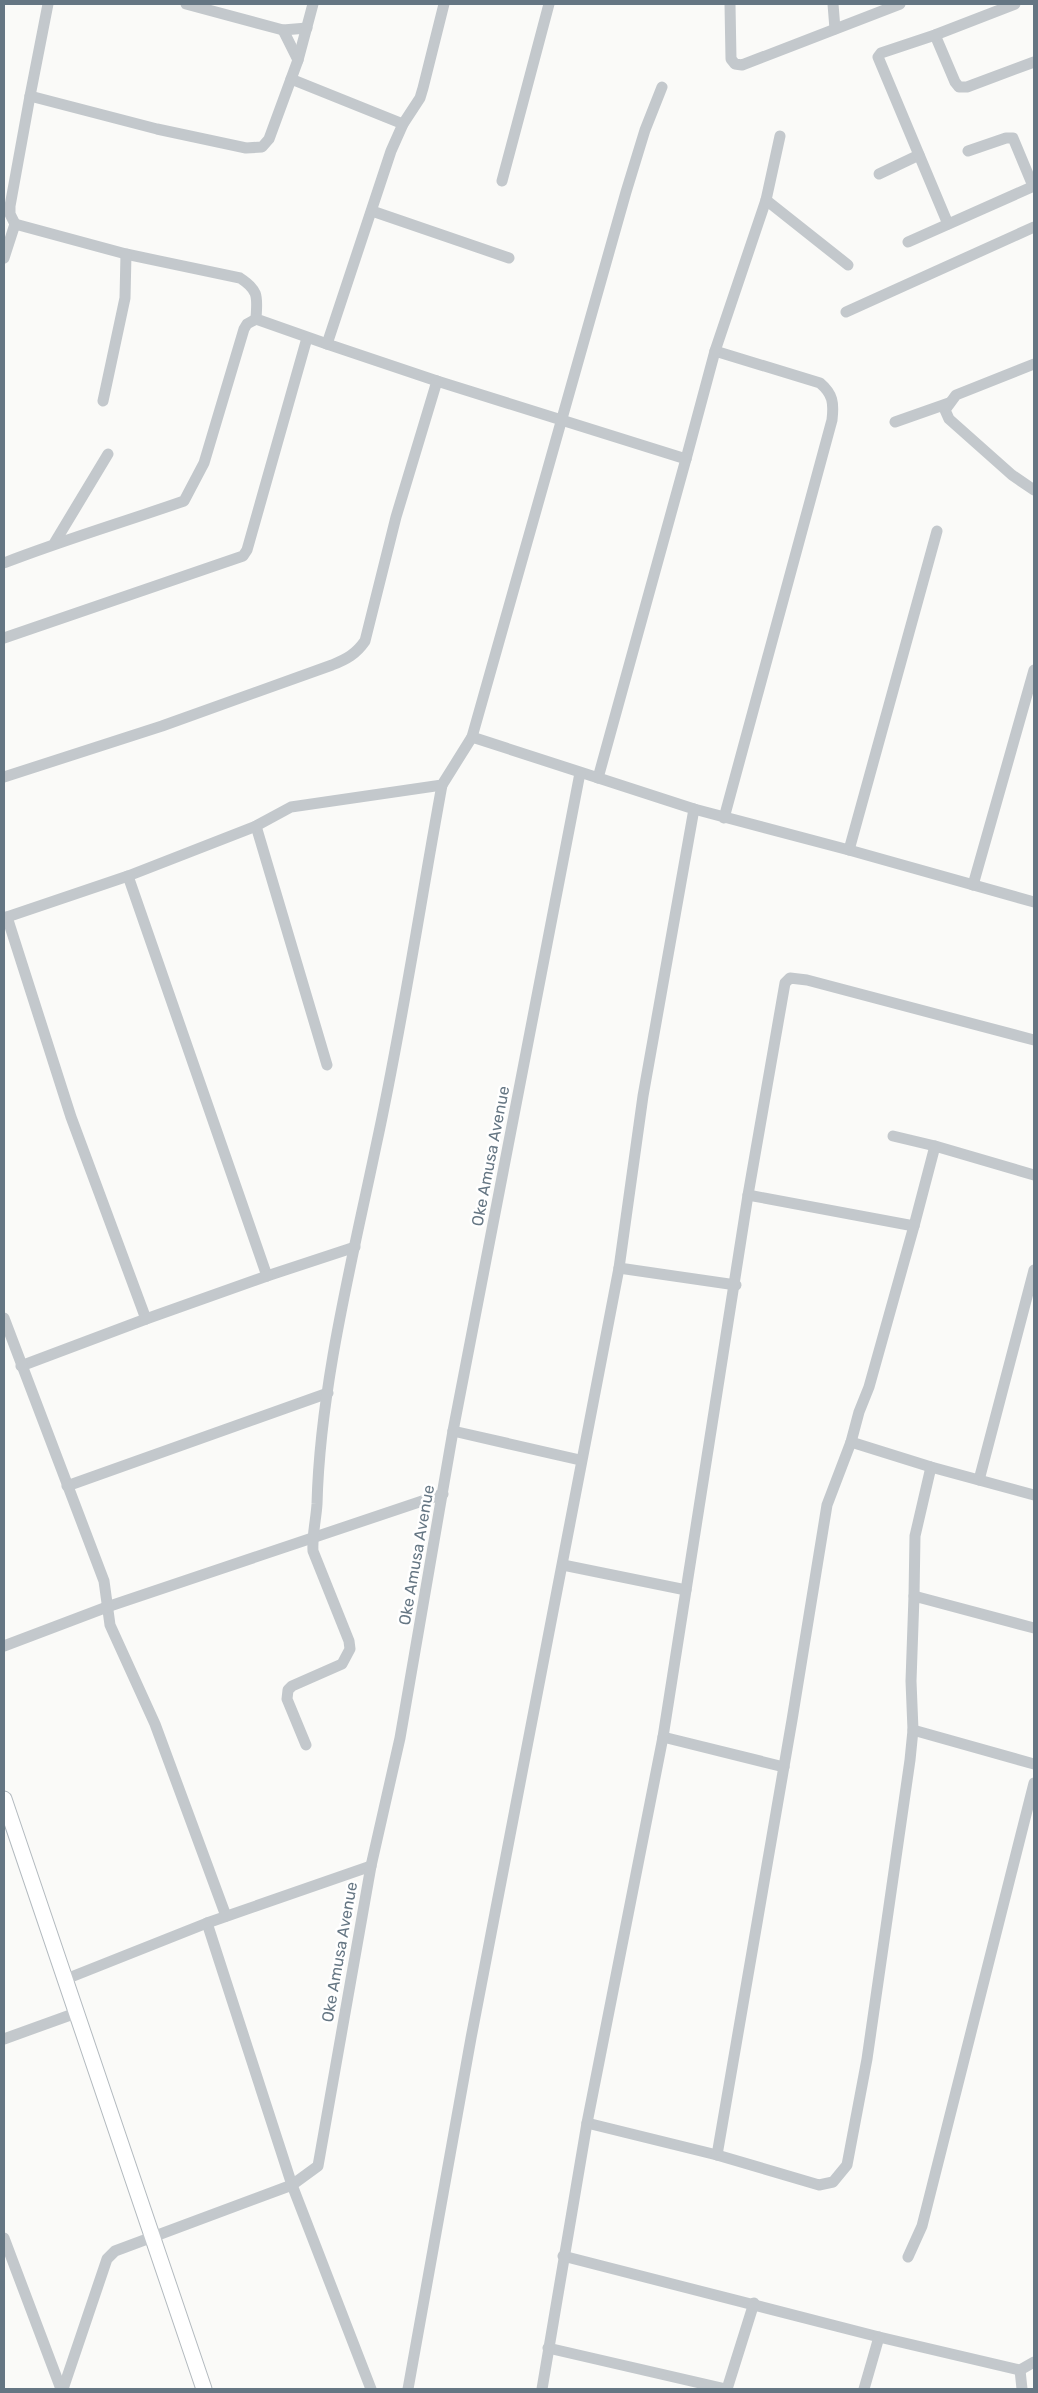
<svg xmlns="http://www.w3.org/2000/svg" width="1038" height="2393" viewBox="0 0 1038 2393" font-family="Rubik,sans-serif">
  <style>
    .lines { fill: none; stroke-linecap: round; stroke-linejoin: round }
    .secondary-casing { stroke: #b3babf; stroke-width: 17 }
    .street { stroke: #c3c8cc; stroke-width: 11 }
    .secondary { stroke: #fff; stroke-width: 15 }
    .labels { text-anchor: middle; stroke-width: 5; stroke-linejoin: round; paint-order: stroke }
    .street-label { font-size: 16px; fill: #657683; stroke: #fff }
  </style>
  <rect width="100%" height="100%" fill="#fafaf8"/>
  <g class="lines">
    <defs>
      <polyline id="secondary" points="4,1799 204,2389"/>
    </defs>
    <use href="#secondary" class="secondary-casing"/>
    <g class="street">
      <polyline points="186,4 283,30 307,28"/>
      <polyline points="730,4 731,59 735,64 742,65 900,4"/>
      <polyline points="833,4 835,29"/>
      <polyline points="283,30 298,60"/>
      <polyline points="935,35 955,82 959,87 967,87 1034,62"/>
      <polyline points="291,79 403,124"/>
      <polyline points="30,96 48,4"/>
      <polyline points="968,151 1006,138 1013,138 1033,186"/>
      <polyline points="879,174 919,155"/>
      <polyline points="502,181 549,4"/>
      <polyline points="766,200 848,265"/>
      <polyline points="372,211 509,258"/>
      <polyline points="15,224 10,214 10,206 30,96 157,129 246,148 262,147 269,139 298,60 313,4"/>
      <polyline points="948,224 878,57 881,53 935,35 1015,4"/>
      <polyline points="908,242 1034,186"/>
      <path d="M4,258L15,224L126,254L240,278C260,291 257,298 256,319L327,344"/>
      <polyline points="846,312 1034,227"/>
      <path d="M715,351L820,383C833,394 834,403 832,420L724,818"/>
      <polyline points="1034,364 956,395 945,410 949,419 1012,475 1034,490"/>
      <polyline points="437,381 327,344 391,151 403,124 420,98 423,88 444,4"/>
      <polyline points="103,401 125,298 126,254"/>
      <polyline points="895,422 949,403"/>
      <polyline points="686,459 715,351 766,200 780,136"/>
      <polyline points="55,542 108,454"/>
      <path d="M4,563C63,540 124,522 184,501L204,463L244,329L247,324L256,319"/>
      <polyline points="4,638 243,556 247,550 307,338"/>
      <polyline points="472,737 626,192 645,130 662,87"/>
      <path d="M4,777L162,726L332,665C347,659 356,654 365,641L396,517L437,381L686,459L598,778"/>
      <polyline points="694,809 849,850 1034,902"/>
      <polyline points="256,826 327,1065"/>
      <polyline points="849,850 937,531"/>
      <polyline points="128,876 267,1276 355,1247"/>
      <polyline points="973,885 1034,670"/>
      <polyline points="7,917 71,1117 146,1319 21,1366"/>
      <polyline points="4,918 128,876 256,826 291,807 442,785 472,737 694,809 643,1096 619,1268 471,2038 408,2389"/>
      <polyline points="893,1136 935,1146"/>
      <polyline points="748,1195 914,1226 935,1146 1034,1175"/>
      <polyline points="619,1268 736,1285"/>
      <polyline points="4,1318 104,1581 110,1625 155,1724 226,1916"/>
      <polyline points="146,1319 267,1276"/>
      <polyline points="453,1431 580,1460"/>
      <polyline points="851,1442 931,1467 1034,1495"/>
      <polyline points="979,1480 1034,1270"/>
      <polyline points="67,1486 328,1393"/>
      <polyline points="563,1565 686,1590"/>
      <polyline points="914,1596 915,1536 931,1467"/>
      <polyline points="4,1646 107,1607 443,1494"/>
      <polyline points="913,1730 1034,1764"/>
      <polyline points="663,1737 784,1767"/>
      <path d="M306,1745L287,1699L288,1690L292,1686L342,1664L350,1649L349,1641L313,1551C312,1535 316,1520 317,1504C320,1387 352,1261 376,1146C402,1027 420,905 442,785"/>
      <polyline points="207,1923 292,2185 371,2389"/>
      <polyline points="66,1979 207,1923 371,1866"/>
      <polyline points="4,2039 76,2013"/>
      <polyline points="587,2123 717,2155 819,2185 833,2182 847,2165 867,2059 910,1760 913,1730 911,1681 914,1596 1034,1628"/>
      <polyline points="717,2155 792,1720 827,1505 851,1442 859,1412 869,1387 914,1226"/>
      <polyline points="4,2238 61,2389"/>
      <polyline points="563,2256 879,2337 1020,2370 1034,2362"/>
      <polyline points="908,2257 922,2226 1034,1783"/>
      <polyline points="548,2348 726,2389"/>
      <polyline points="1020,2370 1022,2389"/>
      <polyline points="63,2389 107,2259 115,2251 292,2185 318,2166 371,1866 400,1738 453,1431 580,773"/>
      <polyline points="542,2389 587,2123 663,1737 748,1195 785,983 790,978 807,980 1034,1040"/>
      <polyline points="727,2389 754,2303"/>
      <polyline points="864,2389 879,2337"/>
    </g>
    <use href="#secondary" class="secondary"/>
  </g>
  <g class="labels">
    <g class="street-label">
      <text transform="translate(490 1156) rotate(-79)" y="6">Oke Amusa Avenue</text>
      <text transform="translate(416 1555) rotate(-80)" y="6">Oke Amusa Avenue</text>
      <text transform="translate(339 1952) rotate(-80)" y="6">Oke Amusa Avenue</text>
    </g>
  </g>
  <rect width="1038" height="2393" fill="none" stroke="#657683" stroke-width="10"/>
</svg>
